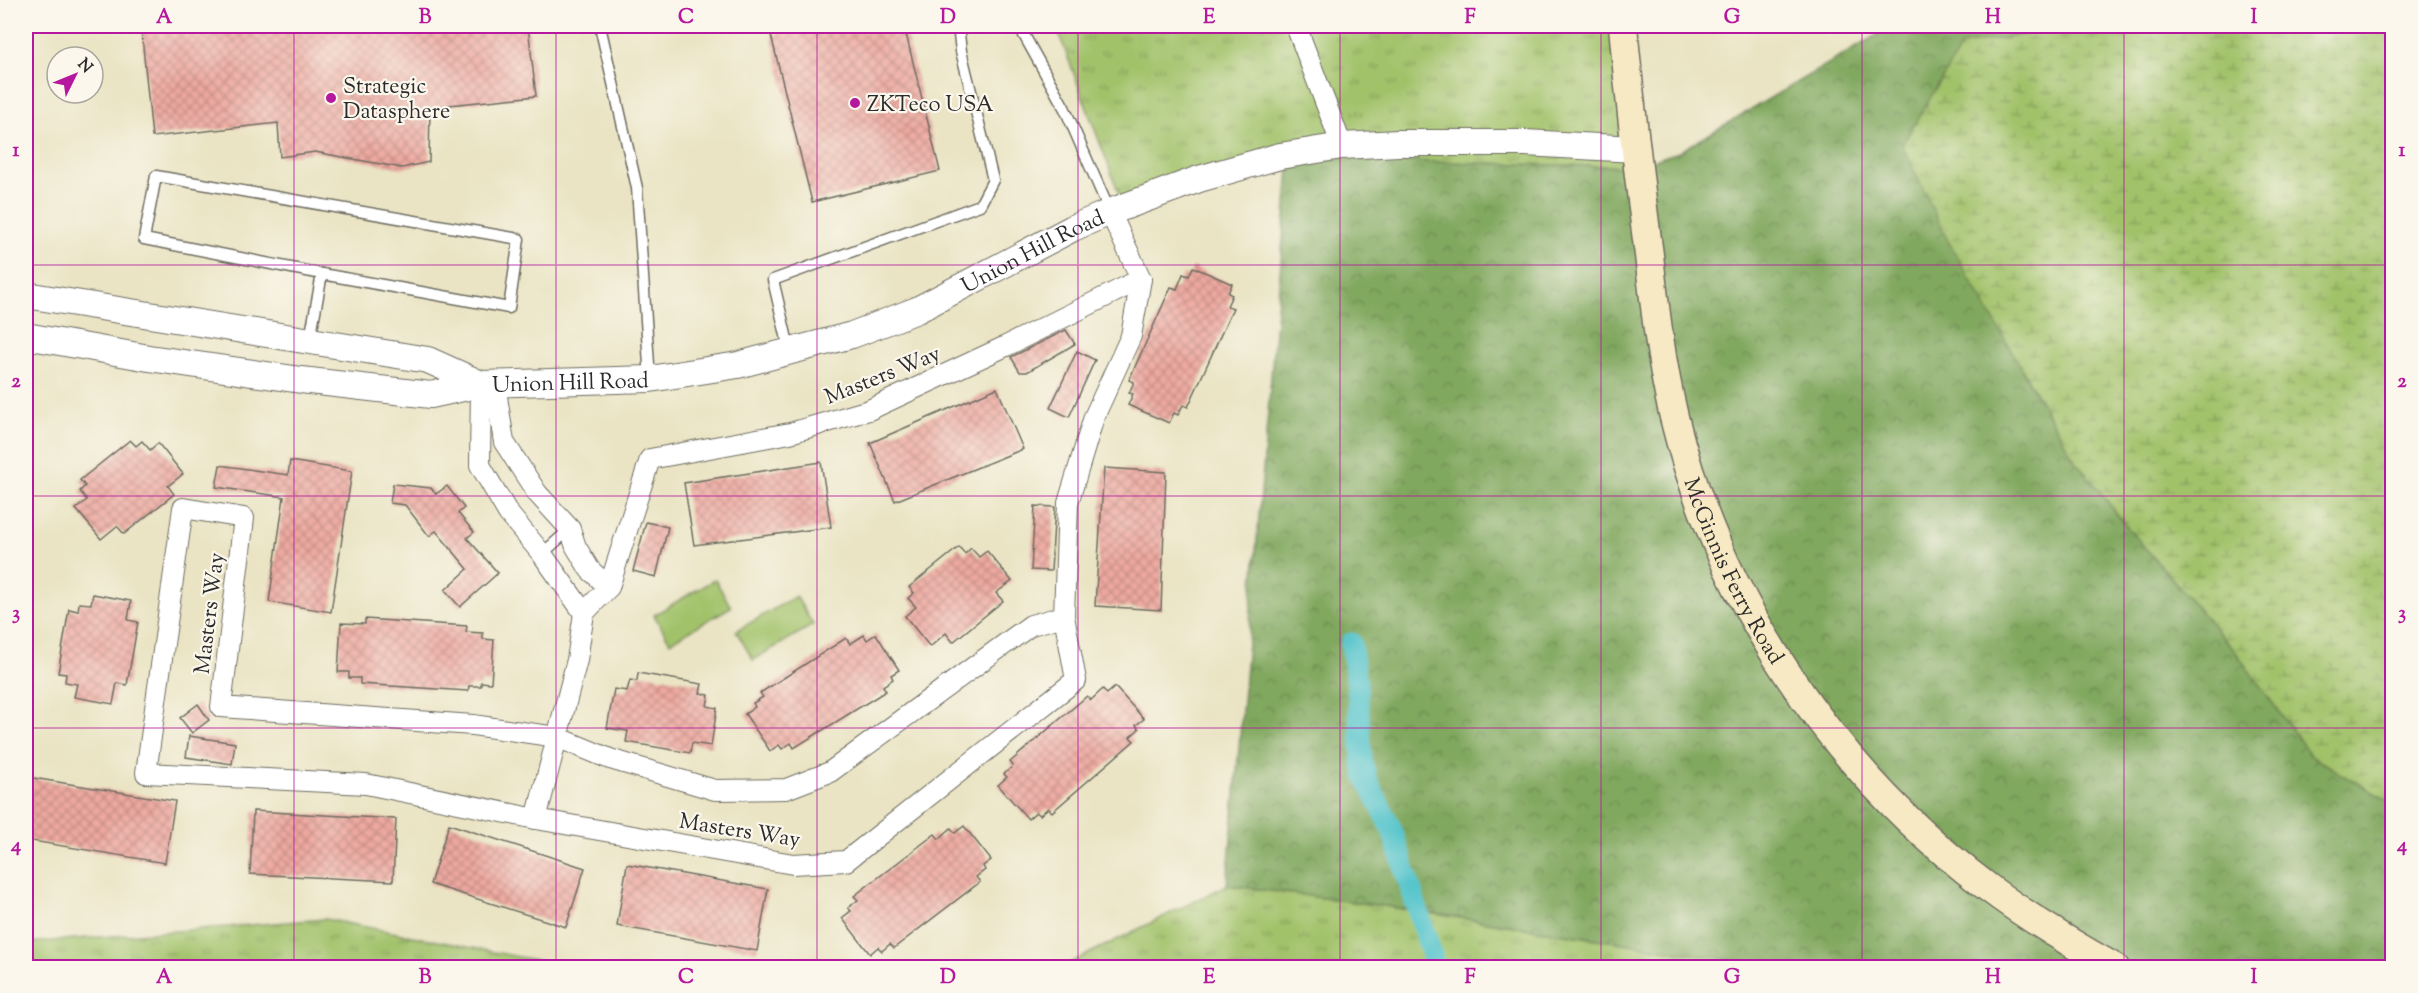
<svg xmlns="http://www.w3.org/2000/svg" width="2418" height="993" viewBox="0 0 2418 993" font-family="'Sorts Mill Goudy',serif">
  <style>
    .grass { fill: url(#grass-tufts); stroke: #66764b; stroke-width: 1.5 }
    .forest { fill: url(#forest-crowns); stroke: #566a45; stroke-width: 1.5 }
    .wetland { fill: url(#wetland-marsh); stroke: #66764b; stroke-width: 1.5 }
    .pitch { fill: #a2c26b; stroke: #66764b; stroke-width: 1.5 }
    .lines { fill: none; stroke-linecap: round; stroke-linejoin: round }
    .canal { stroke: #57c5cc; stroke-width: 21 }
    .building { fill: url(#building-cross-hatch) }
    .service-casing { stroke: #6e6c61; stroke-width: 13 }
    .minor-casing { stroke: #6e6c61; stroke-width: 22 }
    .tertiary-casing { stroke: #6e6c61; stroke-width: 28 }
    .secondary-casing { stroke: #6e6c61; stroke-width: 31 }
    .service { stroke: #fff; stroke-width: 10 }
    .minor { stroke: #fff; stroke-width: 20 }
    .tertiary { stroke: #fff; stroke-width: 26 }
    .secondary { stroke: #f6e9c3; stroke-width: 28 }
    .grid { fill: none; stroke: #b5179e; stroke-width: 1.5; stroke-opacity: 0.55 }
    .poi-dot { fill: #b5179e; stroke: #fbf7ec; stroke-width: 2 }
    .labels { text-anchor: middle; stroke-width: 4.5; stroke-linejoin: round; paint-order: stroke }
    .poi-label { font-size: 22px; fill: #2b2b2b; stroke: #fbf7ec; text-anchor: start }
    .street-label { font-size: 22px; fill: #2b2b2b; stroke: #fbf7ec }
    .neatline { fill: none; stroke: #b5179e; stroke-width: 2 }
    .grid-label { font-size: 20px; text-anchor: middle; font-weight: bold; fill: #b5179e }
  </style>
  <defs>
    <pattern id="grass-tufts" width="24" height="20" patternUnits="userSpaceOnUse" patternTransform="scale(1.5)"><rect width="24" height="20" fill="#a2c26b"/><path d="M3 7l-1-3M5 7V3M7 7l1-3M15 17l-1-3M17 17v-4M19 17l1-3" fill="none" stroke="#849e58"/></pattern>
    <pattern id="forest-crowns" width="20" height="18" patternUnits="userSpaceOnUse" patternTransform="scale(1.5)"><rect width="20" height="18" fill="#81a85f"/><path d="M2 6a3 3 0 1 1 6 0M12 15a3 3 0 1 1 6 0" fill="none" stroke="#6a894f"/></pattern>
    <pattern id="wetland-marsh" width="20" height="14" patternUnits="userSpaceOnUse" patternTransform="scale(1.5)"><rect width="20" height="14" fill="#a2c26b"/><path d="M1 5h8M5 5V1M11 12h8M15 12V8" fill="none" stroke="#849e58"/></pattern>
    <pattern id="building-cross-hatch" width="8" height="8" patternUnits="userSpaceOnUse" patternTransform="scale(1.5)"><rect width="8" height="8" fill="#eea9a0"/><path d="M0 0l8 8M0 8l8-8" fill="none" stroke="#c18a83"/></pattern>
  </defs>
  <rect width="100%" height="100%" fill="#fbf7ec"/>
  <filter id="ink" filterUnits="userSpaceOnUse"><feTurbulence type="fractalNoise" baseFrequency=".0167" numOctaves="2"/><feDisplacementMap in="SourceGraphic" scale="12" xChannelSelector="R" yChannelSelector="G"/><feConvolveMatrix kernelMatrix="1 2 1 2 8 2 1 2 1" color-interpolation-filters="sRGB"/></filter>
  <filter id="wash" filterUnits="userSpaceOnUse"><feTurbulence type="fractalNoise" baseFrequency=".008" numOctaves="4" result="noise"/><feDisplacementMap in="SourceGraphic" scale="24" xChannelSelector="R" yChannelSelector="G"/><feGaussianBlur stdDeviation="1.35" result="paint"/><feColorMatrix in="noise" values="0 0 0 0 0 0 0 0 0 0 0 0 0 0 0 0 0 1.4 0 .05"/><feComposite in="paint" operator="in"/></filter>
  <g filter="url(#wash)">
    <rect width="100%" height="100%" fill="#eae4c4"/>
    <g class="grass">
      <polygon points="1056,26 1613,26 1632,167 1290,158 1126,212"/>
      <polygon points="1227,885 1384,906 1779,967 1060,968"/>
      <polygon points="325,919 570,967 26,967 26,943"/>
    </g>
    <polygon class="forest" points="1892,26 2077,26 1962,45 2023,372 2073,457 2128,528 2235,651 2311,756 2392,803 2392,967 1779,967 1384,906 1227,885 1290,158 1632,167 1679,152"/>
    <polygon class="wetland" points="2077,26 2392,26 2392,803 2311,756 2235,651 2128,528 2073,457 1948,241 1902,145 1962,45"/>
    <g class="pitch">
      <polygon points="715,579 731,607 670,642 654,615"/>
      <polygon points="796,596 813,625 753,660 736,631"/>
    </g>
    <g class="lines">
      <polyline class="canal" points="1351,643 1357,685 1362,760 1366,777 1392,830 1432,955 1434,968"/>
    </g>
    <g id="blocks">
      <g class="building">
        <polygon points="141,26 528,26 536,96 430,107 429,162 402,168 315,152 280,157 278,123 152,137"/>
        <polygon points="811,26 904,26 940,171 812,202 771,35"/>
        <polygon points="1193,267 1232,284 1228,293 1232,295 1227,306 1233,308 1188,407 1183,405 1178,415 1174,413 1169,423 1128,405 1133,394 1129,393 1134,382 1129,380 1171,287 1177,289 1183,274 1189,276"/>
        <polygon points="1066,330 1075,344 1027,372 1020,372 1011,357"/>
        <polygon points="1077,351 1095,360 1069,417 1050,408"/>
        <polygon points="997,388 1023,449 895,501 870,443"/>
        <polygon points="130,440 136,446 142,441 150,450 158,443 183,474 168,486 174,494 124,534 117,526 101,539 76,509 87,500 80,491 85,486 80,480"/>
        <polygon points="290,461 352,471 331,612 269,602 284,497 216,487 220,465 288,475"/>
        <polygon points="821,462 831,527 694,545 684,483"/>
        <polygon points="1104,468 1166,472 1161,610 1095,606"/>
        <polygon points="393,484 431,488 436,494 447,486 464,508 458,513 474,532 467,538 498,573 460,607 445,590 468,569 436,531 429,536 405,505 390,503"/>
        <polygon points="1035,506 1055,507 1051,571 1031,570"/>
        <polygon points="646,522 668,527 656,577 633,571"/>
        <polygon points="959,547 965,554 971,548 979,557 987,551 1012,581 996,593 1003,601 953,642 946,633 930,647 905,616 916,607 908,598 914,593 909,587"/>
        <polygon points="93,594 131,601 128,620 138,622 127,685 117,683 113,704 74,697 77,684 65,682 66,674 58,673 69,609 78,611 79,603 91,604"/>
        <polygon points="365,619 467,626 466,632 483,633 483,639 494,640 491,683 481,682 481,686 469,686 468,691 360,684 360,678 349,678 349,672 338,672 341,623 365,624"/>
        <polygon points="876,634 899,670 891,675 893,679 883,686 886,691 794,748 791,743 782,749 779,745 770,751 745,714 755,707 753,703 763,697 760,693 846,638 850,644 864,635 867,640"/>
        <polygon points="638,673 702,684 700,693 709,695 707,706 717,708 711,746 692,743 690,753 626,742 628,731 607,728 614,689 627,691 630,680 637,681"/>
        <polygon points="1115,687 1144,719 1136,725 1139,729 1130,737 1134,741 1052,812 1048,808 1040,815 1036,812 1028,819 998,785 1007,777 1004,774 1013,766 1010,762 1087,696 1091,700 1103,689 1107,694"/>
        <polygon points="198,704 209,720 192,733 180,718"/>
        <polygon points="189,736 235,743 232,764 186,757"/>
        <polygon points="33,778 175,801 165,863 26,840"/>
        <polygon points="253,811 396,819 393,881 250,874"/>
        <polygon points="449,824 585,868 566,927 430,884"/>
        <polygon points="964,826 991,860 983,866 985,870 976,877 980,882 894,948 890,944 882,951 878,947 870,954 842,918 851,911 848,908 858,900 854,896 935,834 939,839 951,828 955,833"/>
        <polygon points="627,864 768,889 757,951 617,926"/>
      </g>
    </g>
  </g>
  <g filter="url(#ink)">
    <use href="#blocks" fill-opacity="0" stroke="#6e6c61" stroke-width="1.5"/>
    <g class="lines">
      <defs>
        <g id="service">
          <polyline points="600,26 637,188 650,379"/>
          <polyline points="1019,26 1065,109 1110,212"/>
          <polygon points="156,176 519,239 509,308 322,274 144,239"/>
          <polyline points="310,339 322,274"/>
          <polyline points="790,352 773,280 980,205 993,180 961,51 958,26"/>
          <polyline points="542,554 570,529"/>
        </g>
        <g id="minor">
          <polyline points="1296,26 1342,146"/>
          <polyline points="481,384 480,465 508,513 542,554 584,613"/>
          <polyline points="495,384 504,442 537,493 570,529 576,547 590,570 609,587"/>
          <polyline points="1064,616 1031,625 830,772 786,789 715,790 610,759 557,737 473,725 221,707 244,518 183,508 146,773 366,784 536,819 793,864 846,861 1076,680 1064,616 1068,503 1094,417 1131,336 1141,279 1110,212"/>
          <polyline points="536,819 577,660 584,613 609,587 650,459 790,433 869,410 1006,346 1141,279"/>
        </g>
        <g id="tertiary">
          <polyline points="26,295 428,360 481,384"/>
          <path id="s1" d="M26,336L149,358L301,380L431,395L481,384L650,379L738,365L852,335L917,310L1073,228L1110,212L1199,179L1280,156L1342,146L1398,143H1525L1635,149"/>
        </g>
        <g id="secondary">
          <path id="s2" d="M1623,26C1630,102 1639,179 1649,255C1655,309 1661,363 1674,417C1719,602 1835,772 1986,886C2027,917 2070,943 2115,968"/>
        </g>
      </defs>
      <use href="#service" class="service-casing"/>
      <use href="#minor" class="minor-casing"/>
      <use href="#tertiary" class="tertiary-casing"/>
      <use href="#secondary" class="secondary-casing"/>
      <use href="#service" class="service"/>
      <use href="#minor" class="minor"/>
      <use href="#tertiary" class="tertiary"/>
      <use href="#secondary" class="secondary"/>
    </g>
  </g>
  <path class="grid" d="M294,26V968M556,26V968M817,26V968M1078,26V968M1340,26V968M1601,26V968M1862,26V968M2124,26V968M26,265H2392M26,496H2392M26,728H2392"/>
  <g class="poi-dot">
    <circle cx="331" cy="98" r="6"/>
    <circle cx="855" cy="103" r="6"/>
  </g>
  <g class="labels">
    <g class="poi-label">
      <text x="343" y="93">Strategic<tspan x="343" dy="25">Datasphere</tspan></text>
      <text x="867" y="111">ZKTeco USA</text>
    </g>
    <g class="street-label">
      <text dy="8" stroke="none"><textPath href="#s1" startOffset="1036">Union Hill Road</textPath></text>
      <text transform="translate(882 374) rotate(-22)" y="8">Masters Way</text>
      <text dy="8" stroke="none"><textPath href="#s1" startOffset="550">Union Hill Road</textPath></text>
      <text dy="8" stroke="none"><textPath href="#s2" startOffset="560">McGinnis Ferry Road</textPath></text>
      <text transform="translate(208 613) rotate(-83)" y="8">Masters Way</text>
      <text transform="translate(740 829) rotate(9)" y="8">Masters Way</text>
    </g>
  </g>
  <rect width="2418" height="993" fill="none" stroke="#fbf7ec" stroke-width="66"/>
  <g transform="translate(75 75) rotate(47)"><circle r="28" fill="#fbf7ec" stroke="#a8a59f" stroke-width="1.5"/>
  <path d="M0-4.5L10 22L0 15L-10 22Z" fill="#b5179e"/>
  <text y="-9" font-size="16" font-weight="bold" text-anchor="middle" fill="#2b2b2b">N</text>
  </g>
  <rect x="33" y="33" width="2352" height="927" class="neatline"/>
  <g class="grid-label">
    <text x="164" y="23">A</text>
    <text x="425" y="23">B</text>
    <text x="686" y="23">C</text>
    <text x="948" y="23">D</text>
    <text x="1209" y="23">E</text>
    <text x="1470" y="23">F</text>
    <text x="1732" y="23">G</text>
    <text x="1993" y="23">H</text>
    <text x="2254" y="23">I</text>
    <text x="16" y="156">1</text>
    <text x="2402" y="156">1</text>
    <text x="16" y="387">2</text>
    <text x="2402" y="387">2</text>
    <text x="16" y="619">3</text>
    <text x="2402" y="619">3</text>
    <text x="16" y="851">4</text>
    <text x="2402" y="851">4</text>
    <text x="164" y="983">A</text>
    <text x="425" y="983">B</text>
    <text x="686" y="983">C</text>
    <text x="948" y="983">D</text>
    <text x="1209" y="983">E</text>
    <text x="1470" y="983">F</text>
    <text x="1732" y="983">G</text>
    <text x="1993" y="983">H</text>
    <text x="2254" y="983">I</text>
  </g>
</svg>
